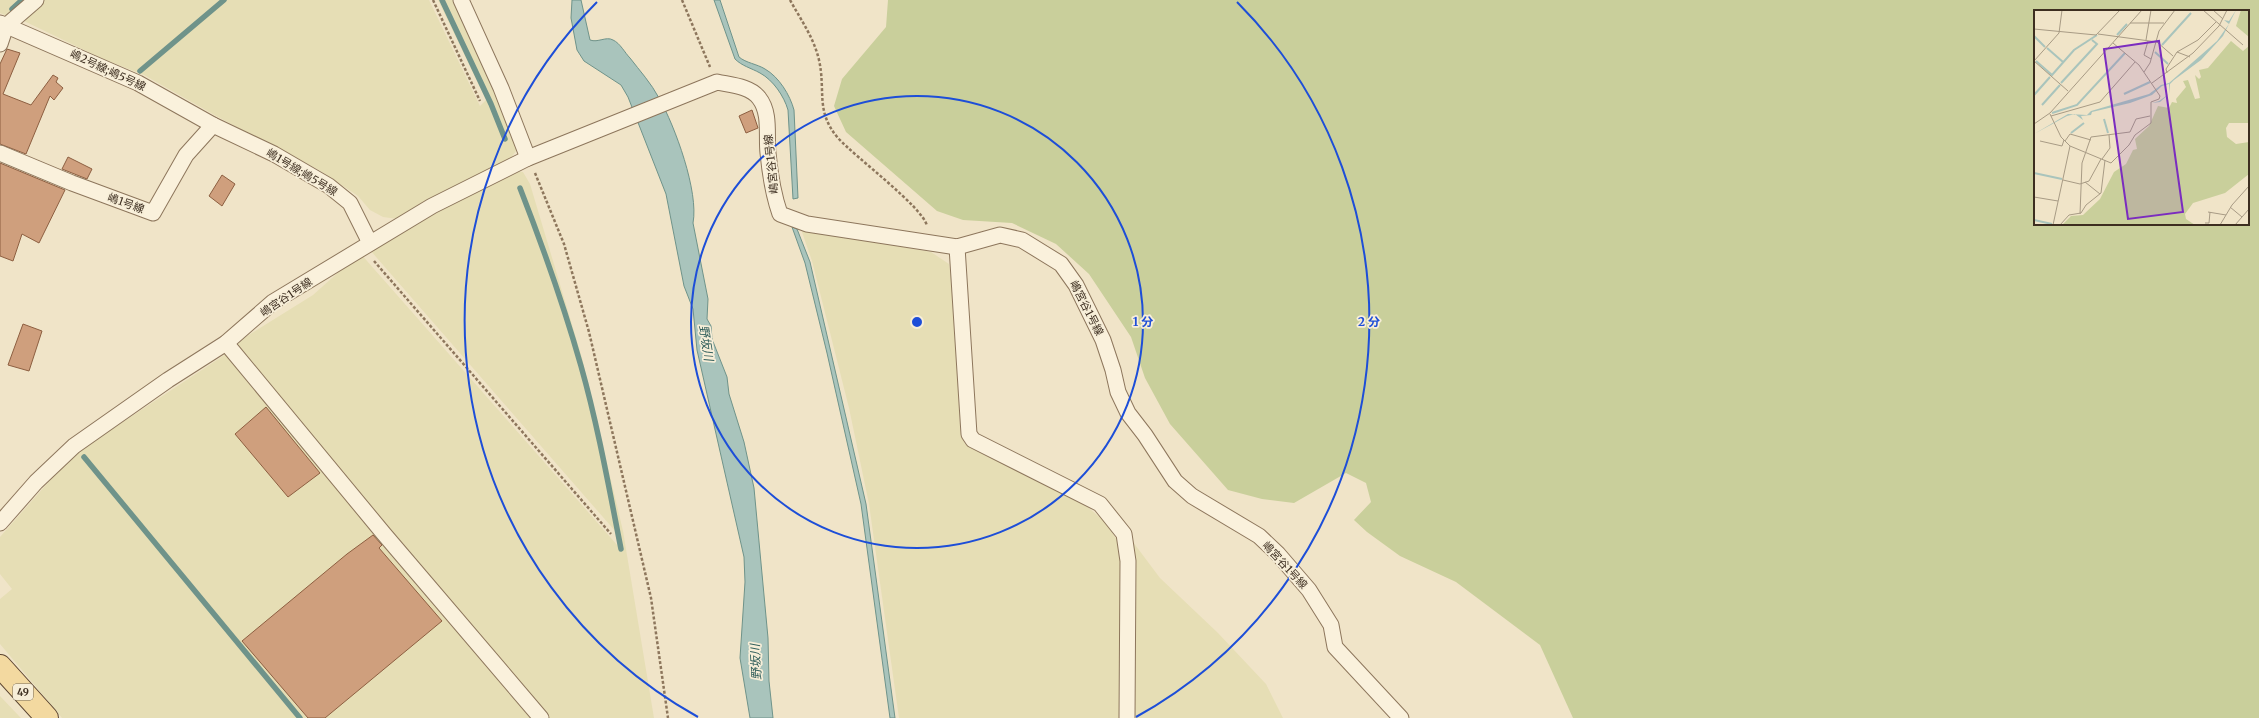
<svg xmlns="http://www.w3.org/2000/svg" width="2259" height="718" viewBox="0 0 2259 718" font-family="Merriweather,'Noto Sans JP',serif">
  <style>
    .farmland { fill: #e6deb5 }
    .green { fill: #c9cf9b; fill-rule: evenodd }
    .water { fill: #a9c4bc; stroke: #6f938a }
    .lines { fill: none; stroke-linecap: round; stroke-linejoin: round }
    .stream { stroke: #6f938a; stroke-width: 5.5 }
    .building { fill: #cf9f7d; stroke: #8d5f41 }
    .minor-casing { stroke: #8d765c; stroke-width: 17 }
    .primary-casing { stroke: #5b4430; stroke-width: 24 }
    .path { stroke: #8d765c; stroke-width: 2.5; stroke-dasharray: 3 2; stroke-linecap: butt }
    .minor { stroke: #faf1dc; stroke-width: 15 }
    .primary { stroke: #f3d9a0; stroke-width: 22 }
    .ring { fill: none; stroke: #1d4ed8; stroke-width: 2 }
    .labels { text-anchor: middle; stroke-width: 3.5; stroke-linejoin: round; paint-order: stroke }
    .shield { fill: #f7eed8; stroke: #756857; stroke-width: 1 }
    .shield-label { font-size: 10px; font-weight: bold; fill: #3d2e20 }
    .street-label { font-size: 11px; fill: #3d2e20; stroke: #f7eed8 }
    .water-label { font-size: 12px; font-style: italic; fill: #2f5d5a; stroke: #f7eed8 }
    .inset-river { fill: none; stroke: #a9c4bc; stroke-width: 2 }
    .inset-road { fill: none; stroke: #a89b85; stroke-width: 1 }
    .view { fill: #7b2cbf; fill-opacity: 0.15; stroke: #7b2cbf; stroke-width: 2 }
    .inset-edge { fill: none; stroke: #3d2e20; stroke-width: 2 }
    .centre { fill: #1d4ed8; stroke: #f7eed8; stroke-width: 2 }
    .ring-label { font-size: 12px; text-anchor: middle; font-weight: bold; fill: #1d4ed8; stroke: #f7eed8; stroke-width: 3.5; stroke-linejoin: round; paint-order: stroke }
  </style>
  <rect width="100%" height="100%" fill="#f0e4c8"/>
  <g class="farmland">
    <polygon points="0,0 30,0 10,17 0,13"/>
    <polygon points="43,0 429,0 480,106 486,100 438,0 455,0 482,58 516,142 516,151 511,158 398,219 383,217 370,210 358,196 319,170 218,117 144,75 103,59 24,21 24,16"/>
    <polygon points="516,171 523,172 530,184 582,358 623,531 654,718 547,718 237,350 239,341 313,295 360,253 618,546 616,532 370,250 370,245"/>
    <polygon points="801,229 931,252 949,264 953,290 960,425 961,436 965,444 1082,502 1105,522 1119,543 1122,554 1119,718 899,718 869,504 849,408 812,261"/>
    <polygon points="226,354 535,718 62,718 0,644 0,599 12,589 0,574 0,537 60,469 85,447"/>
    <polygon points="1133,542 1160,578 1218,633 1266,684 1283,718 1133,718"/>
    <polygon points="0,696 19,716 21,718 0,718"/>
  </g>
  <path class="green" d="M888,0H2259V718H1573L1540,645L1456,582L1400,556L1367,532L1354,520L1371,502L1366,483L1346,473L1294,503L1262,499L1228,490L1170,424L1145,378L1131,337L1089,274L1056,244L1012,223L963,220L937,211L846,132L834,106L842,79L886,27ZM2035,11H2248V224H2035Z"/>
  <g class="water">
    <path d="M572,0H581L590,40C598,43 606,36 613,40C620,43 625,53 630,58C640,71 651,83 659,98C675,126 699,192 693,223L708,299L707,319L711,326L712,339L727,377L729,394L744,442L754,488L768,638L769,681L773,718H750L740,658L745,582L744,557L697,350L693,309L684,286L666,194L628,97L621,85L584,61L577,50L571,18Z"/>
    <path d="M714,0H720L739,57C746,63 757,64 765,69C779,77 790,95 794,110L798,198L793,199L788,110C784,96 773,80 760,73C751,68 742,66 735,59Z"/>
    <polygon points="792,227 797,229 810,262 866,504 895,718 890,718 861,504 827,353 805,263"/>
  </g>
  <g class="lines">
    <g class="stream">
      <polyline points="442,0 491,104 505,139"/>
      <polyline points="12,9 22,0"/>
      <polyline points="140,71 224,0"/>
      <path d="M520,188C543,247 564,306 581,366C598,426 609,488 621,549"/>
      <polyline points="84,457 300,718"/>
    </g>
  </g>
  <g class="building">
    <polygon points="7,49 20,53 3,94 31,105 53,75 58,78 56,82 63,88 54,100 50,96 26,154 0,144 0,64"/>
    <polygon points="752,110 758,128 746,133 739,116"/>
    <polygon points="68,157 92,169 87,179 62,169"/>
    <polygon points="0,163 65,190 39,243 22,234 13,261 0,256"/>
    <polygon points="222,175 235,184 222,206 209,196"/>
    <polygon points="23,324 42,331 29,371 8,365"/>
    <polygon points="266,407 320,473 288,497 235,434"/>
    <polygon points="373,535 382,545 379,548 442,621 325,718 308,718 242,641 347,554"/>
  </g>
  <g class="lines">
    <defs>
      <g id="minor">
        <polyline points="461,0 501,88 528,158"/>
        <polyline points="0,23 138,83 213,125 274,154 329,186 350,203 370,243"/>
        <polyline points="0,44 6,26 36,0"/>
        <polyline points="0,153 72,183 153,213 186,155 213,125"/>
        <polyline points="957,247 969,434 973,440 1100,504 1124,534 1128,561 1127,718"/>
        <polyline points="226,343 384,534 541,718"/>
        <path d="M0,523L36,482L74,446L168,380L226,343L273,302L432,206L528,158L717,82C730,85 750,86 759,98C771,113 766,136 768,153C770,174 773,194 780,214L807,224L957,247L1000,235L1022,240L1061,264L1076,285L1103,340L1113,370L1118,392L1128,413L1145,435L1175,481L1192,496L1259,536L1278,554L1309,590L1331,625L1335,647L1401,718"/>
      </g>
      <polyline id="primary" points="0,666 47,718"/>
    </defs>
    <use href="#minor" class="minor-casing"/>
    <use href="#primary" class="primary-casing"/>
    <g class="path">
      <polyline points="433,0 480,101"/>
      <polyline points="682,0 710,67"/>
      <path d="M790,0C801,20 814,38 819,60C826,91 815,111 838,138C855,157 923,207 927,226"/>
      <polyline points="535,173 564,244 589,332 651,598 668,718"/>
      <polyline points="374,261 611,534"/>
    </g>
    <use href="#minor" class="minor"/>
    <use href="#primary" class="primary"/>
  </g>
  <g class="ring">
    <circle cx="917" cy="322" r="226"/>
    <path d="M698 717A452 452 0 0 1 597 2M1237 2A452 452 0 0 1 1136 717"/>
  </g>
  <g class="labels">
    <rect class="shield" x="13" y="684" width="20" height="16" rx="3"/>
    <g class="shield-label">
      <text x="23" y="696">49</text>
    </g>
    <g class="street-label">
      <text transform="translate(108 70) rotate(25)" y="4">嶋2号線;嶋5号線</text>
      <text transform="translate(771 164) rotate(-96)" y="4">嶋宮谷1号線</text>
      <text transform="translate(302 172) rotate(31)" y="4">嶋1号線;嶋5号線</text>
      <text transform="translate(126 203) rotate(20)" y="4">嶋1号線</text>
      <text transform="translate(286 297) rotate(-34)" y="4">嶋宮谷1号線</text>
      <text transform="translate(1087 308) rotate(63)" y="4">嶋宮谷1号線</text>
      <text transform="translate(1285 565) rotate(47)" y="4">嶋宮谷1号線</text>
    </g>
    <g class="water-label">
      <text transform="translate(706 343) rotate(81)" y="4">野坂川</text>
      <text transform="translate(756 662) rotate(-93)" y="4">野坂川</text>
    </g>
  </g>
  <g transform="translate(2034 10)">
    <rect width="215" height="215" fill="#f0e4c8"/>
    <path d="M207,0H215V27L202,16ZM197,31L209,41L215,36V113H195L192,118L193,127L202,134L215,132V164L191,183L159,193L151,204L152,209L161,215H28L37,206L49,205L66,189L80,162L92,154L99,140L103,139L101,129L115,116L124,96L135,98L138,92L143,93L142,89L152,77L149,71L154,70L161,89L166,88L161,65L165,69L167,67L165,60L174,58Z" fill="#c9cf9b"/>
    <path d="M202,0L189,26L167,50L140,70L136,74L135,84L126,92L118,93L125,91L135,84V74L128,76L118,85L96,93L58,102L57,105L47,106L49,110L41,104L33,106L0,124L34,104L53,105L57,101L115,84L127,75L135,73L183,31L195,14L190,10L195,11Z" fill="#a9c4bc"/>
    <path class="inset-river" d="M83,25L93,14M0,26L11,37M128,35L157,3M13,38L29,52M121,42L134,54M2,51L18,65L40,40L63,25M27,73L63,34L58,30M90,84L116,72M0,85L16,67M8,95L26,75M18,103L43,95L91,43M70,109L74,123M37,123L50,113M0,163L28,169M0,210L18,214"/>
    <path class="inset-road" d="M169,0L209,35M179,0L189,9M96,13H130M0,19L62,25L86,0M64,24L123,32L139,46M112,30L117,0M114,31L110,45L117,49M143,42L156,47M0,51L25,23L28,0M0,51L34,81M110,62L116,53L125,21L141,0M133,63L132,59L143,42L164,30L182,12M118,73L159,43L185,16L193,0M16,104L27,127L36,136L19,215M17,106L66,92L101,52M0,114L16,103L108,0M6,131L28,136L30,130M31,131L36,124L57,130M36,136L77,153L95,135L101,125L117,113V92L125,89L126,86L105,55L79,33M68,149L76,138L75,125M29,170L46,174L55,171L67,149M51,172L66,184M0,187L24,191M196,197L208,207M174,202L192,205M46,204L48,153L57,127L96,122L102,109L116,106M171,213H175L176,202M26,215L35,205L47,203L52,195L67,183L71,150M186,215L198,195L215,176M201,215L215,199"/>
    <path class="view" d="M125,31L149,202L94,209L70,39Z"/>
    <rect width="215" height="215" class="inset-edge"/>
  </g>
  <circle cx="917" cy="322" r="6" class="centre"/>
  <g class="ring-label">
    <text x="1143" y="326">1 分</text>
    <text x="1369" y="326">2 分</text>
  </g>
</svg>
